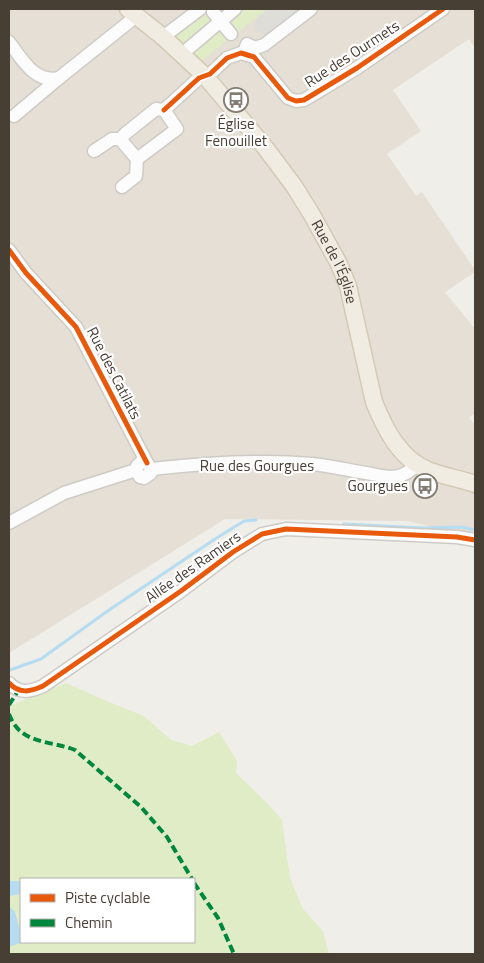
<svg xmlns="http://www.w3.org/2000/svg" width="484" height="963" viewBox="0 0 484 963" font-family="'Titillium Web',sans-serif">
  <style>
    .residential { fill: #e5dfd5 }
    .green { fill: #dfecc6; fill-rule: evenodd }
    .parking { fill: #dfddd8 }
    .water { fill: #b5dcf1 }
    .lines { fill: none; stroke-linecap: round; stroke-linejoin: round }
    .stream { stroke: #b5dcf1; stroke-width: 3 }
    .minor-casing { stroke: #cecbc6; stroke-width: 15 }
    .major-casing { stroke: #d4c9b4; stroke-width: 19 }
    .minor { stroke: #fdfcfc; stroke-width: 12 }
    .major { stroke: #f1ece2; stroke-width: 16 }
    .quiet { stroke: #00873e; stroke-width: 4; stroke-dasharray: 8 4; stroke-linecap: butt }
    .cycleway-casing { stroke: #fff; stroke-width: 8 }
    .cycleway { stroke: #e8590c; stroke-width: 5 }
    .labels { text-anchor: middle; stroke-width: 4.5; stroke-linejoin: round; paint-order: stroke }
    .street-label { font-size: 15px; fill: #473e34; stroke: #fff }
    .poi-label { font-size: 15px; fill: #473e34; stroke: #fff }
  </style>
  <rect width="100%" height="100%" fill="#f0eee8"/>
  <polygon class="residential" points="9,9 475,9 475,48 469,39 393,90 421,131 387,154 416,196 422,192 475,270 475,272 445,292 475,329 475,414 469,417 475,426 475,538 409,521 225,519 9,653"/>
  <g class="green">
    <polygon points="213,9 267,9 200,62 175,39 176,35"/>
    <path d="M66,683L104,700L144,716L171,740L192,746L219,732L237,761L236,773L267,803L282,820L290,878L303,909L323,931L329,954H9V706ZM21,879H194V942H21Z"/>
  </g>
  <polygon class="parking" points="269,9 301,9 267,34 258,33 254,28 256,19"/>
  <g class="water">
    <polygon points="9,881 21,881 21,894 9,896"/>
    <polygon points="9,906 15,912 21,934 20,943 9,947"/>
  </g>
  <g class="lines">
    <g class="stream">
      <polyline points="344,524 423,528 461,527 475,530"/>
      <polyline points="10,670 41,659 109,610 215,539 244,521 256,520"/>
    </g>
    <defs>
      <g id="minor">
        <polyline points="213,12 231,34"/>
        <polyline points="163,37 200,9"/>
        <path d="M9,42C22,59 34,83 59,78L129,22L135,15"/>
        <polyline points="189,48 235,9"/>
        <polyline points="244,53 247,44 255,48 264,45 311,9"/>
        <polyline points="164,110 199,78 210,74 227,58 241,53 254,57 288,98 296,101 304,100 357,68 443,9"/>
        <polyline points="14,116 59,78"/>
        <polyline points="120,139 126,133 156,109 164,110 177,129 137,159"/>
        <polyline points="120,139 137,159"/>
        <polyline points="94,151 112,139 120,139"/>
        <polyline points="122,187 136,176 137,159"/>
        <polyline points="9,250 26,273 76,327 147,463"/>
        <path d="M151,469C204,463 259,459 312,464C332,466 352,471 372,474C391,478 403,480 417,464"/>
        <polyline points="9,523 64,493 136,470 137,466 141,462 147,463 151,469 151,473 144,478 140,477 136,470"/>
        <path d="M9,683C19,694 30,692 43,686L181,591L233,552L262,534L286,529L457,537L475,540"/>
      </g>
      <g id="major">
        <path id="s1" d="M128,9L163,37L205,76L264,146L294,186L312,215L339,264L348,286L374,402C385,429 400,460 430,471C444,476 460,479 475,484"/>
      </g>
    </defs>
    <use href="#minor" class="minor-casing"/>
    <use href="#major" class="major-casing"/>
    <use href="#minor" class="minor"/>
    <use href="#major" class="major"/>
    <g class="quiet">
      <polyline points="9,705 18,691"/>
      <path d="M9,714C20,745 50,740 75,750L141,807L167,837L192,879"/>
      <polyline points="194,883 218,918 234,954"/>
    </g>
    <defs>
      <g id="cycleway">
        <polyline points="164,110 199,78 210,74 227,58 241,53 254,57 288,98 296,101 304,100 357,68 443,9"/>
        <polyline points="9,250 26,273 76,327 147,463"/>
        <path d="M9,683C19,694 30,692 43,686L181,591L233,552L262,534L286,529L457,537L475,540"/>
      </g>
    </defs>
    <use href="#cycleway" class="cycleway-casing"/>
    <use href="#cycleway" class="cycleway"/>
  </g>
  <defs>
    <symbol id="bus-ring" viewBox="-11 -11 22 22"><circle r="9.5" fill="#fff" stroke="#827c73" stroke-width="1.5"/><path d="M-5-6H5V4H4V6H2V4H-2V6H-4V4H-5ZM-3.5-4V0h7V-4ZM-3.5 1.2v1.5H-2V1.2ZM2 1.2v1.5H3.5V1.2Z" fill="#827c73"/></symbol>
  </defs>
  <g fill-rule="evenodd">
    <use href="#bus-ring" x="222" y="86" width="28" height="28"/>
    <use href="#bus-ring" x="411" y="472" width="28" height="28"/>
  </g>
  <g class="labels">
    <g class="street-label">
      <text transform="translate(352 54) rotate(-33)" y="5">Rue des Ourmets</text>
      <text dy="5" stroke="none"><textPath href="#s1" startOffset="330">Rue de l'Église</textPath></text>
      <text transform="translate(114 373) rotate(63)" y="5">Rue des Catilats</text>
      <text x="257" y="471">Rue des Gourgues</text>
      <text transform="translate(193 567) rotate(-35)" y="5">Allée des Ramiers</text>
    </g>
    <g class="poi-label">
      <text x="236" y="129">Église<tspan x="236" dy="17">Fenouillet</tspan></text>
      <text x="408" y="491" text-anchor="end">Gourgues</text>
    </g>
  </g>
  <rect width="484" height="963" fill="none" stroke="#473e34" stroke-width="20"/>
  <rect x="20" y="878" width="175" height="65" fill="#ffffff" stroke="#b5b2ae"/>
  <rect x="30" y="894" width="25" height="8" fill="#e8590c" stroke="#b5b2ae"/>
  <text x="65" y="903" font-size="15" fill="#473e34">Piste cyclable</text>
  <rect x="30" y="919" width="25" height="8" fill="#00873e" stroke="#b5b2ae"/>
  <text x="65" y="928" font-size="15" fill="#473e34">Chemin</text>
</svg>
